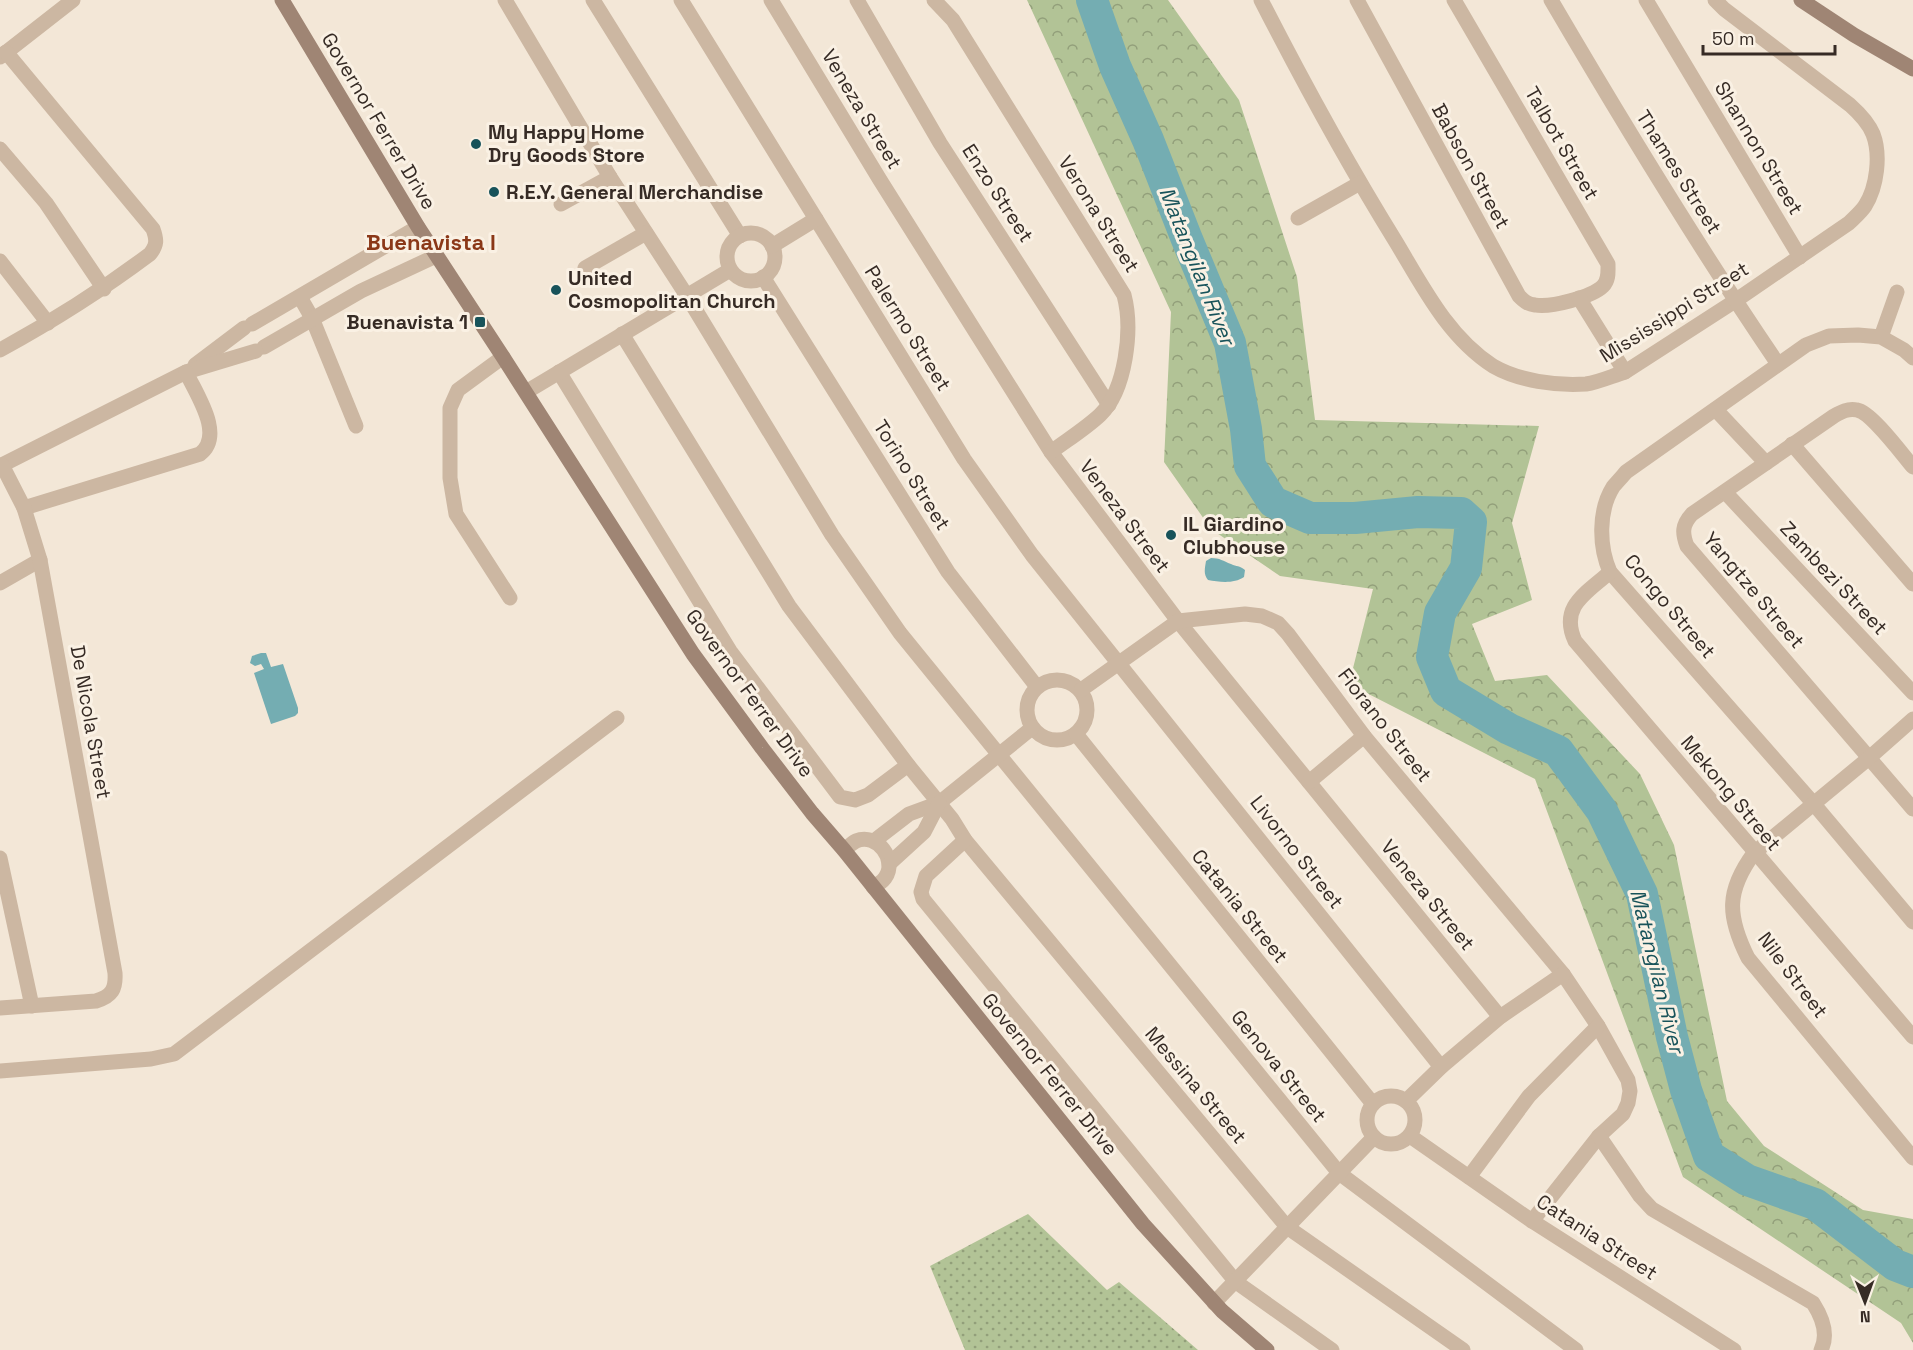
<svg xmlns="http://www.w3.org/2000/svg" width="1913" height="1350" viewBox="0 0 1913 1350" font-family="'Space Grotesk',sans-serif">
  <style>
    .grass { fill: url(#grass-dots) }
    .forest { fill: url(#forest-crowns) }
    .water { fill: #74adb2 }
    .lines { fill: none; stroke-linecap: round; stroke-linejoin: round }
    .river { stroke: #74adb2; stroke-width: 32 }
    .street { stroke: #ccb7a2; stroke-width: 15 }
    .secondary { stroke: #9f8574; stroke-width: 15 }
    .poi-dot { fill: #18535a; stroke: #faf1e4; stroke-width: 2 }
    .labels { text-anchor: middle; stroke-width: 6; stroke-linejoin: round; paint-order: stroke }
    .street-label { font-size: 20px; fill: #362b25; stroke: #faf1e4 }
    .poi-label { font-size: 20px; font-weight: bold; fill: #362b25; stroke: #faf1e4; text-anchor: start }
    .water-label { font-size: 21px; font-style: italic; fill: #18535a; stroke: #faf1e4 }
    .quarter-label { font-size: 22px; font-weight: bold; fill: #8b3818; stroke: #faf1e4 }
  </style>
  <defs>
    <pattern id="grass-dots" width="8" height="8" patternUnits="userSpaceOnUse" patternTransform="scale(1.5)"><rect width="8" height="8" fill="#b2c396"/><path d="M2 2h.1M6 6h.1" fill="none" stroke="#929f7a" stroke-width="1.8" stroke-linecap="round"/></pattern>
    <pattern id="forest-crowns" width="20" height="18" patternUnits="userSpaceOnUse" patternTransform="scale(1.5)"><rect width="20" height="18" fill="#b2c396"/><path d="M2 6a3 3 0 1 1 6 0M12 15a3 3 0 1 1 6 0" fill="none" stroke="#929f7a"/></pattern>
  </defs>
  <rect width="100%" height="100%" fill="#f3e7d7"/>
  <polygon class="grass" points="1028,1214 1107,1290 1119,1282 1198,1350 965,1350 930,1266"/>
  <polygon class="forest" points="1027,0 1168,0 1239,100 1297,277 1315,420 1539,426 1512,523 1532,600 1472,624 1495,681 1547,675 1640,774 1674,845 1727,1101 1764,1146 1863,1210 1913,1219 1913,1343 1901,1323 1683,1177 1535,779 1349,684 1373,589 1280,576 1211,529 1164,462 1171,312"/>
  <g class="water">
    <path d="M1211,558C1220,558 1223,561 1231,564C1237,567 1239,565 1245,570L1244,577C1234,584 1219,582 1208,580C1203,574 1205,568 1206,561Z"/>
    <polygon points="261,653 266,653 271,667 283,664 298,708 298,713 295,716 271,724 254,673 264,669 261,664 255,666 250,663 252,656"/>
  </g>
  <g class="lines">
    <polyline class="river" points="1092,0 1115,66 1148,140 1186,237 1230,343 1246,429 1250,466 1273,502 1310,518 1355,518 1418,512 1461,513 1471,522 1466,568 1440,613 1432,657 1446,691 1509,729 1558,751 1602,811 1642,894 1672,1037 1686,1090 1709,1156 1747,1180 1815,1204 1895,1265 1913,1272"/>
    <g class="street">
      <polyline points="505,0 610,177 687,296 832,535 900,633 1339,1173 1576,1350"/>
      <polyline points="593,0 740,236"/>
      <polyline points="681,0 964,459 1032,555 1441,1067"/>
      <polyline points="771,0 880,180 1051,452 1178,621 1500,1017"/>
      <polyline points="857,0 940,143 1109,405"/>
      <path d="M934,0L953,20L1124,295C1133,329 1126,390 1100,415C1085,429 1067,440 1051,452"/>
      <path d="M1261,0C1303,82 1347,163 1396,242C1423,287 1448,337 1493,366C1519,381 1556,386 1586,384C1599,382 1612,376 1625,372L1735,301L1849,223C1854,218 1861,212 1865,206C1877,187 1881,155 1873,134C1868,122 1859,113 1850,105L1724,9L1715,0"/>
      <path d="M1357,0L1519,296C1524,301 1527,304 1535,305C1550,308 1592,297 1603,286C1609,280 1608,272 1608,264L1454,0"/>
      <path d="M1551,0C1623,123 1697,245 1778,364"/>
      <polyline points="1646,0 1800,257"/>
      <polyline points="0,57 73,0"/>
      <polyline points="0,149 46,203 104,289"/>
      <polyline points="561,204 610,177"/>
      <polyline points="1298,218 1360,183"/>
      <circle cx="751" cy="257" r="24"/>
      <polyline points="772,246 816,219"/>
      <polyline points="0,261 48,323"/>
      <polyline points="585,268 646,233"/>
      <polyline points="763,277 948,572 1037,687"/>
      <polyline points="300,297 312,318 356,426"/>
      <polyline points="1579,298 1625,372"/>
      <polyline points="252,324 418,227"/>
      <polyline points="622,334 789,606 908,765 952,819 965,840 1287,1227 1463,1350"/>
      <polyline points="1881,337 1897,292"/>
      <polyline points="264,347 361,291 436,256"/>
      <path d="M0,350C53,321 102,290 150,254C157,245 157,240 153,229L6,52"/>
      <polyline points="503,357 458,390 450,408 450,478 456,514 510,598"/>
      <path d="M1913,358L1904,350L1881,337L1858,335L1829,336L1806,345L1626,472C1622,477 1617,482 1613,487C1598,511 1599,547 1610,572L1813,803L1913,922"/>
      <polyline points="195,365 244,328"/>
      <polyline points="559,372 730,651 840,797 855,800 868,795 908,765"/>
      <polyline points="526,392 730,270"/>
      <polyline points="1716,410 1766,463"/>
      <polyline points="1792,444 1913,584"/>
      <polyline points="0,466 186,372 256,351"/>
      <path d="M1913,467C1902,454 1871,412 1857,410C1848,408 1841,412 1834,416L1692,514C1682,525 1682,533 1687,546L1913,809"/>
      <polyline points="1725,492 1913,693"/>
      <path d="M24,508L200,454C225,435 196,394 186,372"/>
      <path d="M1610,572C1587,593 1559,606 1575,641L1913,1037"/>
      <polyline points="0,583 40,560"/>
      <circle cx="1057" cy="710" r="30"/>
      <polyline points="1081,690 1178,621 1245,614 1262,616 1278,623 1288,634 1364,736 1563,974 1598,1026 1628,1080 1630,1091 1628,1103 1623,1114 1599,1136 1532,1221"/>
      <path d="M1913,719L1869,758L1754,853C1726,891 1727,916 1748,958L1913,1158"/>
      <polyline points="1076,734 1373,1104"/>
      <polyline points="1309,782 1364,736"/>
      <polyline points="965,840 926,876 921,892 923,899 1236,1282 1332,1350"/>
      <polyline points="874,841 909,814 939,803 1032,728"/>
      <path d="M844,850C848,847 852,843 856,841C877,832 898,860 885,878C882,882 877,885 873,887"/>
      <polyline points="0,858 32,1006"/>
      <polyline points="889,864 924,832 939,803"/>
      <path d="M0,1008L96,1001C112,996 116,989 115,973L40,560L24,508L2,465"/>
      <polyline points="0,1071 151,1059 174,1054 617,718"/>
      <circle cx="1391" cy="1120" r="24"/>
      <polyline points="1406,1101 1441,1067 1500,1017 1563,974"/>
      <polyline points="1410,1136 1532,1221 1734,1350"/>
      <path d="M1599,1136L1640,1196L1652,1209L1813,1303C1822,1317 1829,1334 1821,1350"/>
      <polyline points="1469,1177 1529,1096 1598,1026"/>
      <polyline points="1214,1303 1374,1137"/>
    </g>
    <g class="secondary">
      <polyline points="282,0 418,227 503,357 693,654 762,748 812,813 844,850 1143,1224 1222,1311 1267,1350"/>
      <polyline points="1801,0 1854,35 1913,69"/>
    </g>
  </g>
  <g class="poi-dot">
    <circle cx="476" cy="144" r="6"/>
    <circle cx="494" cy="192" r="6"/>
    <circle cx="556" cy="290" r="6"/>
    <rect x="474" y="316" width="12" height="12" rx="3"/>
    <circle cx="1171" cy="535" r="6"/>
  </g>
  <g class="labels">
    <g class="street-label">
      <text transform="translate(862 109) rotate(59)" y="7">Veneza Street</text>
      <text transform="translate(379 121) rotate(59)" y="7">Governor Ferrer Drive</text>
      <text transform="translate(1562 143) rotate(60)" y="7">Talbot Street</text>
      <text transform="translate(1759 148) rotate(59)" y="7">Shannon Street</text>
      <text transform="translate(1471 166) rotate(61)" y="7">Babson Street</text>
      <text transform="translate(1679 172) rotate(58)" y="7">Thames Street</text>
      <text transform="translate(998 193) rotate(57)" y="7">Enzo Street</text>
      <text transform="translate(1099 214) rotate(58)" y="7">Verona Street</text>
      <text transform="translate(1674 312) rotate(-32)" y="7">Mississippi Street</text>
      <text transform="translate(908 328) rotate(58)" y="7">Palermo Street</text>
      <text transform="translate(912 475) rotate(58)" y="7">Torino Street</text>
      <text transform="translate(1125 516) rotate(53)" y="7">Veneza Street</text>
      <text transform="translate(1834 578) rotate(47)" y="7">Zambezi Street</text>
      <text transform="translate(1754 590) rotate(50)" y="7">Yangtze Street</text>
      <text transform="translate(1670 606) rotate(50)" y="7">Congo Street</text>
      <text transform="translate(750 693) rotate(54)" y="7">Governor Ferrer Drive</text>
      <text transform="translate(91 722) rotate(80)" y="7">De Nicola Street</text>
      <text transform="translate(1385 725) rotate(52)" y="7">Fiorano Street</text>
      <text transform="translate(1731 793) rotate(50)" y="7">Mekong Street</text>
      <text transform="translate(1297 852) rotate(52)" y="7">Livorno Street</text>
      <text transform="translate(1428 895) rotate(51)" y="7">Veneza Street</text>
      <text transform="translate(1240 906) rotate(51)" y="7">Catania Street</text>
      <text transform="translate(1793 975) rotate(53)" y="7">Nile Street</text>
      <text transform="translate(1279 1066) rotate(51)" y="7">Genova Street</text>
      <text transform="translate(1050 1074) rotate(51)" y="7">Governor Ferrer Drive</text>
      <text transform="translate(1196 1085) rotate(50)" y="7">Messina Street</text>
      <text transform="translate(1597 1237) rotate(33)" y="7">Catania Street</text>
    </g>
    <g class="poi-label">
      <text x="488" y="139">My Happy Home<tspan x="488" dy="23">Dry Goods Store</tspan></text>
      <text x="506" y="199">R.E.Y. General Merchandise</text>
      <text x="568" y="285">United<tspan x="568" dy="23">Cosmopolitan Church</tspan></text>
      <text x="468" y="329" text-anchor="end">Buenavista 1</text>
      <text x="1183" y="531">IL Giardino<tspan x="1183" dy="23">Clubhouse</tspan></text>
    </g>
    <g class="water-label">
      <text transform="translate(1197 266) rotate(68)" y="7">Matangilan River</text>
      <text transform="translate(1657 971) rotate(76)" y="7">Matangilan River</text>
    </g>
    <g class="quarter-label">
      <text x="431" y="250">Buenavista I</text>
    </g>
  </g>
  <g transform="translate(1865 1302) rotate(179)" stroke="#faf1e4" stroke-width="4.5" paint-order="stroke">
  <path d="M0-4.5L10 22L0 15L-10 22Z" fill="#362b25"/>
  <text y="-9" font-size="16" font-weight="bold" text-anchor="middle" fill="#362b25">N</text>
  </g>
  <path d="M1703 45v9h132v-9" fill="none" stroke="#362b25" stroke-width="3"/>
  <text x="1712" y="45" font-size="18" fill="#362b25" stroke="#faf1e4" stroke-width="4.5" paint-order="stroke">50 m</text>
</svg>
